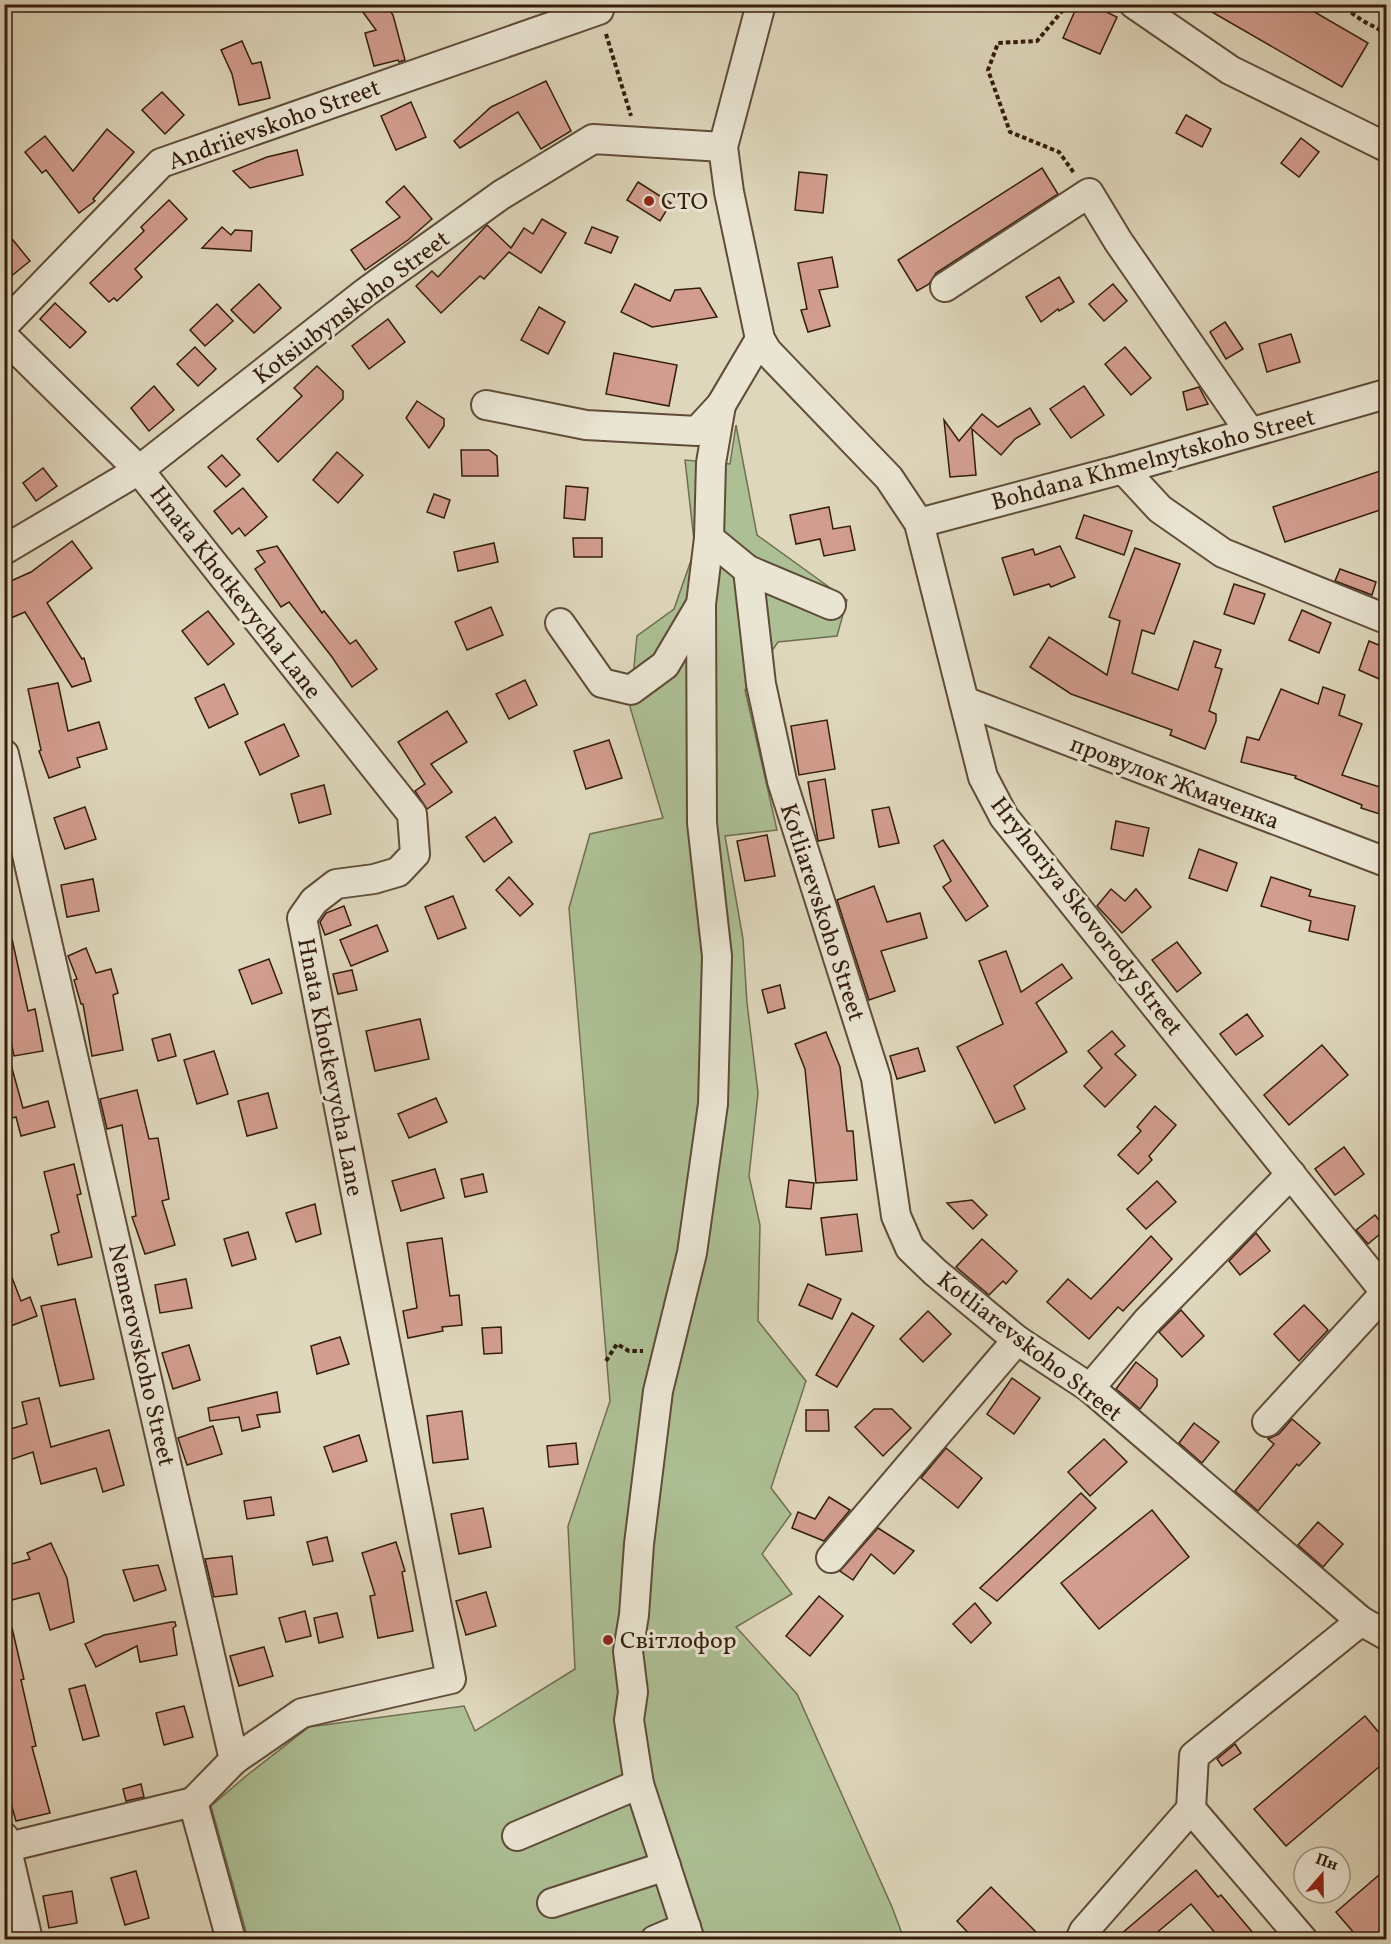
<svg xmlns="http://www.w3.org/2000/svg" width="1391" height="1944" viewBox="0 0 1391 1944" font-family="Vollkorn,serif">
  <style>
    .green { fill: #adbf94; stroke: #706e50; stroke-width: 1.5 }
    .building { fill: #d29d8e; stroke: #341d0c; stroke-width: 1.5 }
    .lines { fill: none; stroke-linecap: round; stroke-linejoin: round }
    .minor-casing { stroke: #5f4c38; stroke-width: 32 }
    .path { stroke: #341d0c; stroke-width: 4; stroke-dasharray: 4.5 3; stroke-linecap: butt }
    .minor { stroke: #eae5d3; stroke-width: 28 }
    .poi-dot { fill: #8f2418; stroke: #eae5d3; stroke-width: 2 }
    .labels { text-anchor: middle; stroke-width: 6; stroke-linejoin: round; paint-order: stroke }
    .street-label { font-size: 24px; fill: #341d0c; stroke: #eae5d3 }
    .poi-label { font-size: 24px; fill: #341d0c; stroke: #eae5d3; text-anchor: start }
  </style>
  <rect width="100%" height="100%" fill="#dfd7bc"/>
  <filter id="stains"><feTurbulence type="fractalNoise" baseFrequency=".00333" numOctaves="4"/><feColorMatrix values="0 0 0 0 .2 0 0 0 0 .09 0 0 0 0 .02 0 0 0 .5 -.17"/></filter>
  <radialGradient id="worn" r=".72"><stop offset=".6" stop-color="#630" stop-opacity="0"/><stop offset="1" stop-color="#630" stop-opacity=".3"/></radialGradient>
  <polygon class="green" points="736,425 757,535 847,600 837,636 778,642 745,690 777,830 725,836 743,939 747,1003 758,1093 749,1176 760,1225 758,1321 806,1381 771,1488 791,1514 762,1554 792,1594 736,1627 797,1694 892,1907 904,1939 248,1939 211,1806 246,1776 309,1727 464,1706 475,1731 575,1669 568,1526 610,1401 569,908 590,834 663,818 630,707 637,636 674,609 695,549 685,460 730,464"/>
  <g class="building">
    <polygon points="357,4 385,4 393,15 405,60 399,62 398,60 374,66 365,33 376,30"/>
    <polygon points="1078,4 1090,4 1117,17 1100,54 1063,38"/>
    <polygon points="1198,4 1301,4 1368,43 1342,87"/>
    <polygon points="242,41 252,64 261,62 270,98 239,105 232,74 221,50"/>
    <polygon points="546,81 571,131 541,149 518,112 460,148 454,141 491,107"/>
    <polygon points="162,92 184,115 165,134 142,110"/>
    <polygon points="411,102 426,137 396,150 381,116"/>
    <polygon points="1186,115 1211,129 1202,147 1176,133"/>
    <polygon points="107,129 134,152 93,199 95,201 79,213 46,170 42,173 25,152 45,136 73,171"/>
    <polygon points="1301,138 1319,152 1299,177 1281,163"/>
    <polygon points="297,150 303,175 250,188 233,171 267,157"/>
    <polygon points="1042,168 1058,194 936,273 929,284 917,291 898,260"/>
    <polygon points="799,172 827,175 823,213 795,210"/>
    <polygon points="638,182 671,203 660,221 627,200"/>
    <polygon points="404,186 432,219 408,240 365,270 351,250 400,217 386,202"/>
    <polygon points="169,200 187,219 135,269 142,277 117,301 114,298 109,302 90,283 144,231 141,227"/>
    <polygon points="542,219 566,233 541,273 509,252 484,279 480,276 441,313 416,286 432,271 438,277 487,225 511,248 524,228 533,234"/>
    <polygon points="222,227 231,235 235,230 252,231 251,251 202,248"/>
    <polygon points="592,227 618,237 611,253 585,243"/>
    <polygon points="4,229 30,261 4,282"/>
    <polygon points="832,257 838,287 819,290 830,326 808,332 801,310 807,309 798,263"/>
    <polygon points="1059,277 1074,302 1059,311 1058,309 1041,322 1026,297"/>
    <polygon points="259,284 281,308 254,333 231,310"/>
    <polygon points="635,284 670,301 675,290 700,288 717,317 652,327 621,312"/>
    <polygon points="1113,284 1127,301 1104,321 1089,304"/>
    <polygon points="55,303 86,332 70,348 40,319"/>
    <polygon points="217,304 233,321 205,346 190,330"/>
    <polygon points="539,307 565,322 548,354 521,340"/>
    <polygon points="388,319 405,342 369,369 352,346"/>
    <polygon points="1225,322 1243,349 1226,359 1210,332"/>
    <polygon points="1291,334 1300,362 1267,372 1259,344"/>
    <polygon points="195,347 216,369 198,386 177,364"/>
    <polygon points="1125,347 1151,378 1131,395 1105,364"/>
    <polygon points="614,353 677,365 669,406 606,394"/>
    <polygon points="317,366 343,391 343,399 278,462 257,439 302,396 294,388"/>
    <polygon points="154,386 174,410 149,431 131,408"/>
    <polygon points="1084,386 1104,415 1071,438 1050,409"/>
    <polygon points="1199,387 1208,404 1187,410 1183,392"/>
    <polygon points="417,401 444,419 444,426 429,448 406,418"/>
    <polygon points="1030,408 1040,424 1015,439 1001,455 972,429 976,475 950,477 944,420 959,441 982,414 998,427"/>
    <polygon points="461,450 489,450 497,456 498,476 462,476"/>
    <polygon points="337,452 363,475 338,503 313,480"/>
    <polygon points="222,455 240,475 226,487 208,467"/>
    <polygon points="43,468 57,486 36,501 23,483"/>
    <polygon points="1386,469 1386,508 1285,542 1273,507"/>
    <polygon points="566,486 588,488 585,520 564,518"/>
    <polygon points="243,488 267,517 245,536 239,528 232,534 214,511"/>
    <polygon points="434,494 450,500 444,518 427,512"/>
    <polygon points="829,507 833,529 850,526 855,550 824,556 820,539 796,544 790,515"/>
    <polygon points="1084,515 1132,531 1124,555 1076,538"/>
    <polygon points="573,538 602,538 602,557 574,557"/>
    <polygon points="72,541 92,568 47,603 82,659 84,658 91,681 72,687 25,612 4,621 4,584 31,572"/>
    <polygon points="494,543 498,562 458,571 454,552"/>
    <polygon points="277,546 322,613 324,611 350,644 356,640 377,669 352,687 332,657 289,602 281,607 255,569 265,562 257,551"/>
    <polygon points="1060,546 1075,577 1051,587 1049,584 1014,595 1002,558 1033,549 1035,555"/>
    <polygon points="1135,548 1180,564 1154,634 1142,630 1132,673 1178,690 1194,641 1221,650 1215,667 1222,669 1209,711 1216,714 1216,721 1205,749 1170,735 1172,730 1071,694 1030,667 1049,637 1107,675 1120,621 1109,617"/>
    <polygon points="1340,569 1376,582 1372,595 1335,581"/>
    <polygon points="1234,584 1265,594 1254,624 1224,614"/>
    <polygon points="491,607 503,635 467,650 455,622"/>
    <polygon points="1302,610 1331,623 1319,653 1289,640"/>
    <polygon points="208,611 234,644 208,665 182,631"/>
    <polygon points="1369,641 1386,648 1386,682 1359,670"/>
    <polygon points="525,680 537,705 509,719 496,694"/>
    <polygon points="58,683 68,731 99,722 107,749 77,758 80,767 49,778 39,751 41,750 28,689"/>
    <polygon points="224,684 238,714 209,728 195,698"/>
    <polygon points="1323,687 1345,695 1339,715 1362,724 1342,775 1386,789 1386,816 1361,808 1362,805 1295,778 1296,776 1241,762 1247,737 1259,740 1281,689 1318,704"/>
    <polygon points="447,711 467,742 431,764 452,792 427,809 415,791 425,784 398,742"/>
    <polygon points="827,720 835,769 799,775 791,726"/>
    <polygon points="284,724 299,756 260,775 245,742"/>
    <polygon points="609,740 622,778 586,789 574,751"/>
    <polygon points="825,779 834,838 818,841 808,782"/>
    <polygon points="324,785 331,814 299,823 291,794"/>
    <polygon points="85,807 96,839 65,849 54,818"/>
    <polygon points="889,807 899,843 879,847 872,810"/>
    <polygon points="495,817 512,842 484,862 466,837"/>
    <polygon points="1116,821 1149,828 1143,856 1111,849"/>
    <polygon points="767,835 775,876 745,881 737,841"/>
    <polygon points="943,840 988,906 966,921 943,887 951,881 934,846"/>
    <polygon points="1199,849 1237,863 1227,891 1189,878"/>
    <polygon points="509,877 533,904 520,916 496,890"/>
    <polygon points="1271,877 1311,890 1309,896 1355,906 1348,940 1309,931 1311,921 1261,906"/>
    <polygon points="93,879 99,911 67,917 61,885"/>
    <polygon points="874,886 887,922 920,913 927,938 881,951 895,991 869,1000 837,900"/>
    <polygon points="1111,889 1125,901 1136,889 1151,907 1122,933 1097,906"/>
    <polygon points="453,896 466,928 438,939 425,907"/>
    <polygon points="344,906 351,925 325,935 320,922 326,913"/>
    <polygon points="377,925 388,951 351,966 340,940"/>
    <polygon points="12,939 28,1011 35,1009 43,1051 14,1056 4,1006 4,940"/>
    <polygon points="1177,942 1201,973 1177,992 1152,960"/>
    <polygon points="86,948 96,973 111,969 118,993 113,995 123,1050 92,1056 83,1004 81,1004 74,980 77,979 68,956"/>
    <polygon points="1006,951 1021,992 1062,964 1072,978 1036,1003 1067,1052 1014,1086 1025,1109 995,1123 957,1047 1003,1024 979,961"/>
    <polygon points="269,959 282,993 252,1004 239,970"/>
    <polygon points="352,970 357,990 338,994 333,974"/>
    <polygon points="780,985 785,1008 768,1013 762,990"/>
    <polygon points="1247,1014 1263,1036 1236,1055 1220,1034"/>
    <polygon points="420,1019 429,1059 375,1071 366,1031"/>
    <polygon points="1112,1031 1125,1046 1115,1054 1136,1075 1105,1107 1084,1086 1102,1068 1088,1051"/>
    <polygon points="826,1032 840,1067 847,1131 853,1131 857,1180 816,1183 805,1069 795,1044"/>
    <polygon points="170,1034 176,1056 158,1061 152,1039"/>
    <polygon points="1322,1045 1348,1075 1289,1125 1264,1095"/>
    <polygon points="918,1048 925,1071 897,1079 890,1056"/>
    <polygon points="214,1051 228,1094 197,1104 184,1060"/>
    <polygon points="4,1061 10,1061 23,1108 48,1101 55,1127 21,1136 16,1117 4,1120"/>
    <polygon points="137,1090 149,1139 158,1138 169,1199 162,1201 175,1245 145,1254 132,1217 136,1216 122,1125 107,1129 100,1099"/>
    <polygon points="268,1093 277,1128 247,1136 238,1101"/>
    <polygon points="436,1098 447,1122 409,1138 398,1114"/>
    <polygon points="1155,1106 1176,1125 1149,1156 1152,1160 1138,1174 1118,1155 1141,1131 1137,1127"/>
    <polygon points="1344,1147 1364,1174 1335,1195 1315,1169"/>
    <polygon points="74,1164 81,1194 77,1195 92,1257 58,1265 51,1235 59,1232 44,1172"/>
    <polygon points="435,1169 444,1198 401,1211 392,1181"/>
    <polygon points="483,1174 487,1192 465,1197 461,1179"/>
    <polygon points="789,1180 814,1183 811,1209 786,1207"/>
    <polygon points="1157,1181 1176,1202 1146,1229 1127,1209"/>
    <polygon points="972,1200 987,1215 973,1229 947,1203"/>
    <polygon points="315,1204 321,1234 296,1242 286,1213"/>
    <polygon points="857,1214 862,1251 826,1255 821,1218"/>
    <polygon points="1375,1215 1386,1229 1368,1244 1356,1230"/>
    <polygon points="248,1232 256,1259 232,1266 224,1239"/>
    <polygon points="1256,1233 1270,1251 1240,1275 1229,1261"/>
    <polygon points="1151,1236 1172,1259 1123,1311 1118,1307 1089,1339 1047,1302 1068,1279 1091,1299"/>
    <polygon points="442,1238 450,1296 459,1295 462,1325 442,1327 443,1331 408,1338 403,1311 417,1308 407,1243"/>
    <polygon points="982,1239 1017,1271 1006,1284 1003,1281 989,1295 956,1267"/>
    <polygon points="4,1262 6,1262 21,1301 30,1297 37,1316 8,1327 4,1317"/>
    <polygon points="186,1279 192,1308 160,1313 155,1285"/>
    <polygon points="808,1284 841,1299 832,1319 799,1305"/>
    <polygon points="75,1299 94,1379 60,1386 41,1306"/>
    <polygon points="1304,1305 1328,1330 1299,1361 1274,1334"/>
    <polygon points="1181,1310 1204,1336 1182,1357 1159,1332"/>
    <polygon points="928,1311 951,1334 923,1362 900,1339"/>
    <polygon points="852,1313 874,1326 837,1387 816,1375"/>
    <polygon points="501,1327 502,1353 484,1354 482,1328"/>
    <polygon points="340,1337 349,1364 317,1374 311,1346"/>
    <polygon points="189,1345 200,1380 173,1389 162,1353"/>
    <polygon points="1136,1362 1157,1379 1157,1386 1140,1409 1116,1389"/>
    <polygon points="1012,1378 1040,1398 1014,1434 987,1414"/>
    <polygon points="277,1392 280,1412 257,1415 260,1427 242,1431 239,1417 210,1421 208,1408"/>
    <polygon points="39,1398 51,1447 109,1430 124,1485 103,1492 96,1468 41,1484 33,1452 4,1462 4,1431 27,1424 22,1402"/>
    <polygon points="874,1409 892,1409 911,1428 883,1456 855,1427"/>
    <polygon points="806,1410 828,1410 829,1431 806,1431"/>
    <polygon points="462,1411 468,1459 433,1463 427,1416"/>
    <polygon points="1292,1419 1320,1443 1299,1466 1297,1464 1258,1511 1235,1491 1274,1444 1268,1439 1279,1434"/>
    <polygon points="1194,1423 1219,1442 1202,1463 1179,1443"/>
    <polygon points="213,1426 222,1454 187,1465 178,1438"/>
    <polygon points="359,1435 367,1461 333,1472 324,1447"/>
    <polygon points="1104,1439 1127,1462 1090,1496 1068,1472"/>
    <polygon points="576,1443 578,1464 549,1467 547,1446"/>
    <polygon points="946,1448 982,1478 958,1508 921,1478"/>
    <polygon points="1081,1493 1096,1508 997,1601 980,1588"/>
    <polygon points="271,1497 274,1515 247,1519 244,1501"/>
    <polygon points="829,1497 850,1510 824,1541 792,1528 798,1512 815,1519"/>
    <polygon points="483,1508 491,1547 459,1554 451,1514"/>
    <polygon points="1152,1510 1189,1557 1099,1629 1061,1583"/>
    <polygon points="1318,1522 1343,1544 1323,1567 1298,1545"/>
    <polygon points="878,1528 914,1551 894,1574 871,1554 853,1580 840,1571"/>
    <polygon points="327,1537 333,1561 313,1565 307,1542"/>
    <polygon points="396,1542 405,1571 402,1572 413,1631 378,1638 370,1596 375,1595 362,1553"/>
    <polygon points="51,1543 67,1578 74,1622 50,1630 39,1593 4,1602 4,1566 30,1559 27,1553"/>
    <polygon points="232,1556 237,1594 214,1597 205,1559"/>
    <polygon points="158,1565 166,1590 134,1601 123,1570"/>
    <polygon points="486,1592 496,1626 466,1635 456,1601"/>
    <polygon points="819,1596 843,1616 810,1656 786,1636"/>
    <polygon points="975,1603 991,1623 971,1643 953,1624"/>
    <polygon points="305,1611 311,1636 286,1642 279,1618"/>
    <polygon points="337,1613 343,1637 319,1643 314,1618"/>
    <polygon points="171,1622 175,1622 176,1626 173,1628 177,1655 140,1662 137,1646 96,1667 85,1644 104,1635"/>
    <polygon points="12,1628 24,1679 21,1680 36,1746 32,1747 50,1813 16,1821 4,1779 4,1629"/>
    <polygon points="264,1647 273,1676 239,1686 230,1656"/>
    <polygon points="85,1685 99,1736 83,1740 69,1689"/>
    <polygon points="184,1706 193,1737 164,1745 156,1713"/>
    <polygon points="1365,1716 1386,1741 1386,1761 1286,1846 1254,1809"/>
    <polygon points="1235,1744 1241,1753 1222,1766 1217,1759"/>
    <polygon points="141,1784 144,1797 126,1801 123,1789"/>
    <polygon points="1386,1869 1386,1927 1371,1940 1360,1940 1336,1912"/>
    <polygon points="1196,1870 1218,1897 1221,1895 1259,1940 1221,1940 1191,1904 1148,1940 1114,1940"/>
    <polygon points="136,1871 149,1918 125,1925 111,1878"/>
    <polygon points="991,1887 1044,1940 975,1940 957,1921"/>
    <polygon points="72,1891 77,1923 49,1928 43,1896"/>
  </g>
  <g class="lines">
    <defs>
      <g id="minor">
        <polyline points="761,4 723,147 729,192 760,339 767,351 889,478 919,523 983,777 1004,817 1386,1293"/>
        <polyline points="1134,4 1230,70 1386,147"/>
        <polyline points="945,287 1089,193 1118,241 1250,432"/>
        <polyline points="4,325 161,163 599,10"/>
        <polyline points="4,337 139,470 412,814 415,854 398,872 374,879 336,884 314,901 302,918 451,1679 302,1713 234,1760 193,1802 231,1940"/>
        <polyline points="486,405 586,425 697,431 721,405 760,339"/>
        <polyline points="1123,469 1160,509 1223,553 1386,619"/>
        <polyline points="919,523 1123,469 1386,394"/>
        <polyline points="709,538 748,570 831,605"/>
        <polyline points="4,550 139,470 366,292 501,195 593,139 723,147"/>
        <polyline points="748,570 761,684 782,781 876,1078 896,1216 910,1248 935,1272 1017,1340 1090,1388 1361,1621 1386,1635"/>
        <polyline points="560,623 602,683 631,690 665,665 701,604 709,538 711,463 721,405"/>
        <polyline points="964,701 1386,862"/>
        <polyline points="4,754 234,1760"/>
        <polyline points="1090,1388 1147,1321 1291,1174"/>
        <polyline points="1267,1422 1386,1292"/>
        <polyline points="831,1558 1017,1340"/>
        <polyline points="517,1836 639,1784"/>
        <polyline points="4,1837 28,1940"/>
        <polyline points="4,1848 193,1802"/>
        <polyline points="552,1903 666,1866"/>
        <polyline points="655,1940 686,1927"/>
        <polyline points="690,1940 639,1784 629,1720 633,1692 628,1651 634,1615 639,1544 658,1391 692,1253 713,1104 717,956 702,823 701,604"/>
        <polyline points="1080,1940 1084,1931 1191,1809"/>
        <polyline points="1303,1940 1191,1809 1194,1756 1361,1621"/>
      </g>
    </defs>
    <use href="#minor" class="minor-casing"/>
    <g class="path">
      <polyline points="1068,4 1037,41 998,43 988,70 1010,132 1059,152 1074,173"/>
      <polyline points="1339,4 1363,21 1386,33"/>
      <polyline points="606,34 631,116"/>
      <polyline points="606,1361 617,1344 629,1351 643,1351"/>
    </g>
    <use href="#minor" class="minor"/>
  </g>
  <g class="poi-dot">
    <circle cx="649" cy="201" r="6"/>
    <circle cx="608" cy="1640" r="6"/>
  </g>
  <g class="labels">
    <g class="street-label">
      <text transform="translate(274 124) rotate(-20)" y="8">Andriievskoho Street</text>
      <text transform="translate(351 307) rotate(-37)" y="8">Kotsiubynskoho Street</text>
      <text transform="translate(1153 459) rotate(-15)" y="8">Bohdana Khmelnytskoho Street</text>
      <text transform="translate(236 592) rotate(52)" y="8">Hnata Khotkevycha Lane</text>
      <text transform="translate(1175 782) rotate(21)" y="8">провулок Жмаченка</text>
      <text transform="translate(823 912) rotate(72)" y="8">Kotliarevskoho Street</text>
      <text transform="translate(1087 916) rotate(52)" y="8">Hryhoriya Skovorody Street</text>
      <text transform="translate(331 1067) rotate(79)" y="8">Hnata Khotkevycha Lane</text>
      <text transform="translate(1030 1346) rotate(38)" y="8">Kotliarevskoho Street</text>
      <text transform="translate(142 1355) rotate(77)" y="8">Nemerovskoho Street</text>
    </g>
    <g class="poi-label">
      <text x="661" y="209">СТО</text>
      <text x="620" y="1648">Світлофор</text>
    </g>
  </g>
  <rect width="1391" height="1944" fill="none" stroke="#dfd7bc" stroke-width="24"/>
  <rect x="6" y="6" width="1379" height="1932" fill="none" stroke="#341d0c" stroke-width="3"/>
  <rect x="12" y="12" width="1367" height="1920" fill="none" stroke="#341d0c" stroke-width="1.5"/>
  <g transform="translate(1322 1875) rotate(20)"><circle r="28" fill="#eae5d3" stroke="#a19583" stroke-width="1.5"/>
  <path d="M0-4.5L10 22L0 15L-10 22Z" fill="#8f2418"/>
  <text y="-9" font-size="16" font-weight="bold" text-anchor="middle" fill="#341d0c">Пн</text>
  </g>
  <rect width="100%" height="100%" filter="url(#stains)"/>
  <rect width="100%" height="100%" fill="url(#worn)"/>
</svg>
